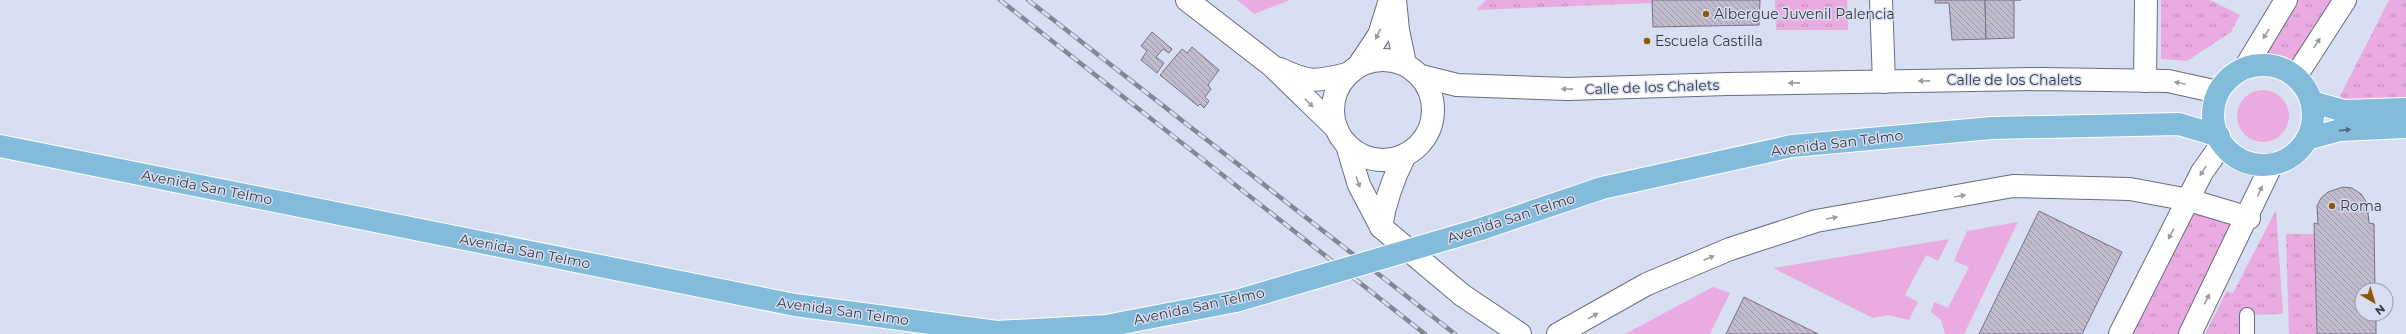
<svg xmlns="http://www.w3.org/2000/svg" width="2406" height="334" viewBox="0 0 2406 334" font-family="Montserrat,sans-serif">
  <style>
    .grass { fill: url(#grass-tufts) }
    .garden { fill: #eaace0 }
    .building { fill: url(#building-back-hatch); stroke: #777183 }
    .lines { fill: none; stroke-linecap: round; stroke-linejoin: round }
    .lane-casing { stroke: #676e7e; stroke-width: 16 }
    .street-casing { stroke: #676e7e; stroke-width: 24 }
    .primary-casing { stroke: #fff; stroke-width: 24 }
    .lane { stroke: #fff; stroke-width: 14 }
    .street { stroke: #fff; stroke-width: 22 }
    .primary { stroke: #83bcdb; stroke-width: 22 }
    .rail-casing { stroke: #828794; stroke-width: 4.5 }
    .rail { stroke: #d8dff2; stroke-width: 3; stroke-dasharray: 9; stroke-linecap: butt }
    .primary-bridge-casing { stroke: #fff; stroke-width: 24; stroke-linecap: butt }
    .primary-bridge { stroke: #83bcdb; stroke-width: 22 }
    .oneway { fill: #9b9ca0 }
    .oneway2 { fill: #526877 }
    .poi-dot { fill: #8e580b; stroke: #d8dff2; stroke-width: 1.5 }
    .labels { text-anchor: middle; stroke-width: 3; stroke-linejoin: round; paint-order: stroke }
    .poi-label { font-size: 14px; fill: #373a41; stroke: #d8dff2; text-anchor: start }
    .street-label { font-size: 14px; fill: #373a41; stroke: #d8dff2 }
  </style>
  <defs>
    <pattern id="grass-tufts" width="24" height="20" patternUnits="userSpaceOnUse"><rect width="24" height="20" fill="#eaace0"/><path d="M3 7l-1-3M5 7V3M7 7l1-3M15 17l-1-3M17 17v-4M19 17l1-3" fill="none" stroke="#be8db7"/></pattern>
    <pattern id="building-back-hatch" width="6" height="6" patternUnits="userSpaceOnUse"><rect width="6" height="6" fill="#c1bbce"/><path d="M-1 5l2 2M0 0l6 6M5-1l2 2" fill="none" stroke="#9e99a9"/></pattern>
  </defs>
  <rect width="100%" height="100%" fill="#d8dff2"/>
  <g class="grass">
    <polygon points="1486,0 1652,0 1652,3 1476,10"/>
    <polygon points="1775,0 1847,0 1848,30 1776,30"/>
    <polygon points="2161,0 2210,0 2240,15 2231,32 2187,61 2161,59"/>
    <polygon points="2286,0 2345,0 2296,76 2272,65 2245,68"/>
    <polygon points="2389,0 2406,0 2406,100 2337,102"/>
    <polygon points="2189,200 2249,218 2190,334 2120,334"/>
    <polygon points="2276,210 2283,314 2247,315 2247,334 2205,334 2227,291 2233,293"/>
    <polygon points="2286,234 2315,234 2316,334 2289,334"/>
  </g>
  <g class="garden">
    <polygon points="1237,0 1290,0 1254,14"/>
    <circle cx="2263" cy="116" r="26"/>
    <polygon points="2018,222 1964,334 1945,334 1941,320 1931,312 1934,302 1948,308 1969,267 1954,261 1967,231"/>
    <polygon points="1949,239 1938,261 1926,255 1905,295 1918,302 1909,320 1888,315 1873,318 1773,268"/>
    <polygon points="1713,287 1730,293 1710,334 1625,334"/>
  </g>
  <g class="building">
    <polygon points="1652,0 1760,0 1759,25 1653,27"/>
    <polygon points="1935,0 1985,0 1986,39 1952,40 1949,3 1935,3"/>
    <polygon points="1985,0 2021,0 2014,0 2014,38 1986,39"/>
    <polygon points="1152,32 1172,49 1169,53 1163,49 1156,57 1164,63 1157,73 1141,60 1147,51 1141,46"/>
    <polygon points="1192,47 1219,70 1208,85 1211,89 1205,97 1209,101 1204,108 1200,104 1198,106 1160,75 1182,49 1187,53"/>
    <polygon points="2343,187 2352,188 2361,194 2367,203 2369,223 2374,224 2375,290 2362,290 2362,314 2376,314 2376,334 2317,334 2314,223 2318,224 2317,206 2321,198 2328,192"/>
    <polygon points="2039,211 2122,252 2082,334 1979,334"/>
    <polygon points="1744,297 1818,334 1726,334"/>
  </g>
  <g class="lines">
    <defs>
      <polyline id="lane" points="2247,315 2247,334"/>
      <g id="street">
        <polyline points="1187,0 1271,65 1337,129"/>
        <polyline points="1395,0 1398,30 1405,64"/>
        <polyline points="1881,0 1884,82"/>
        <circle cx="1383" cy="110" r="50"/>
        <polyline points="1359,65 1379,35 1390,0"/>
        <polyline points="2245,68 2286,0"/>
        <path d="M1280,69C1309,83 1316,82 1347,74"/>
        <polyline points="1421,76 1457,85 1568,89 1728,84 2040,79 2168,81 2218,92"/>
        <polyline points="2296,76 2345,0"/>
        <polyline points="2145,81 2146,0"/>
        <polyline points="1347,145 1359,185 1381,227 1462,295 1520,334"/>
        <path d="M1381,227C1385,200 1393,179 1405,155"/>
        <polyline points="1558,334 1647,284 1730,249 1816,221 2013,186 2130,189 2189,200 2249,218"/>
        <polyline points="2120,334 2202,172 2222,144"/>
        <polyline points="2190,334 2272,164"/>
      </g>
      <g id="primary">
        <circle cx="2263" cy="115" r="50"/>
        <polyline points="2312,102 2344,111 2406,109"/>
        <polyline points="2307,139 2340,130 2406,127"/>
        <polyline points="0,146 795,305 997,332 1106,326 1236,301"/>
        <polyline points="1481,229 1602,188 1792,146 1992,128 2179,124 2219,136"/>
      </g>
    </defs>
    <use href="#lane" class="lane-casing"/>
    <use href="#street" class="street-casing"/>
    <use href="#primary" class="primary-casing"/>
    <use href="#lane" class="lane"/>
    <use href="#street" class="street"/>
    <use href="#primary" class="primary"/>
    <defs>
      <g id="rail">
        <polyline points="1000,0 1425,334"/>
        <polyline points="1028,0 1455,334"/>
      </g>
    </defs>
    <use href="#rail" class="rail-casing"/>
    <use href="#rail" class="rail"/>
    <defs>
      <polyline id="primary-bridge" points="1236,301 1481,229"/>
    </defs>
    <use href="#primary-bridge" class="primary-bridge-casing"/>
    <use href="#primary-bridge" class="primary-bridge"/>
  </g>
  <defs><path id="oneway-solid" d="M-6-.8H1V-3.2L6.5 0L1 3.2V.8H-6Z"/></defs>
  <g class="oneway">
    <use href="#oneway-solid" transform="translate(1378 34) rotate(115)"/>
    <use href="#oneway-solid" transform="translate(2266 34) rotate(121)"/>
    <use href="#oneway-solid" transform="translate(2317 43) rotate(-57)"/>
    <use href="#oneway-solid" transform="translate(1924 81) rotate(179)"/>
    <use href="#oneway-solid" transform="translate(1794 83) rotate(179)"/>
    <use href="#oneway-solid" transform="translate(2180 83) rotate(-168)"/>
    <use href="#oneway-solid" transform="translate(1567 89) rotate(-179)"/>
    <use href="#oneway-solid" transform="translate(1309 103) rotate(45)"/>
    <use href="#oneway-solid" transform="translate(2203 171) rotate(122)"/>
    <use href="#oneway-solid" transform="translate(1358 182) rotate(70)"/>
    <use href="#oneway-solid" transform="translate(2260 191) rotate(-66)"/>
    <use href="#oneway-solid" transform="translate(1960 196) rotate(-10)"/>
    <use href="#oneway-solid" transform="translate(1832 218) rotate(-10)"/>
    <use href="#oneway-solid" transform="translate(2171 234) rotate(118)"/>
    <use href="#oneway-solid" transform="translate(1709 258) rotate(-23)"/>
    <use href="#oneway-solid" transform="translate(2207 299) rotate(-64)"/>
    <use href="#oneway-solid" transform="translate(1593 316) rotate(-29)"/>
  </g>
  <use class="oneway2" href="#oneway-solid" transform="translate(2345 130) rotate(-6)"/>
  <g class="poi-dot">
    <circle cx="1706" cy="14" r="4"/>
    <circle cx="1647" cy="41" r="4"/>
    <circle cx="2332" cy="206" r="4"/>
  </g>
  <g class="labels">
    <g class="poi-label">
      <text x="1714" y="19">Albergue Juvenil Palencia</text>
      <text x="1655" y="46">Escuela Castilla</text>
      <text x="2340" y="211">Roma</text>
    </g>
    <g class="street-label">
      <text x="2014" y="85">Calle de los Chalets</text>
      <text transform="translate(1652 87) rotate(-2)" y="5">Calle de los Chalets</text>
      <text transform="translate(1837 143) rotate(-7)" y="5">Avenida San Telmo</text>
      <text transform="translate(207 187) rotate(11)" y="5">Avenida San Telmo</text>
      <text transform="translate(1511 218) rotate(-18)" y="5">Avenida San Telmo</text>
      <text transform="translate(525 251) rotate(11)" y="5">Avenida San Telmo</text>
      <text transform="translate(1199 306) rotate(-12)" y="5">Avenida San Telmo</text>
      <text transform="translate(843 311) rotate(8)" y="5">Avenida San Telmo</text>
    </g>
  </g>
  <g transform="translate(2374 302) rotate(142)"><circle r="19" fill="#d8dff2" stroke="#989dab"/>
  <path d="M0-3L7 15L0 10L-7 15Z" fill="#8e580b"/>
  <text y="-6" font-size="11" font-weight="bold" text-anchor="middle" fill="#373a41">N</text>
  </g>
</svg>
